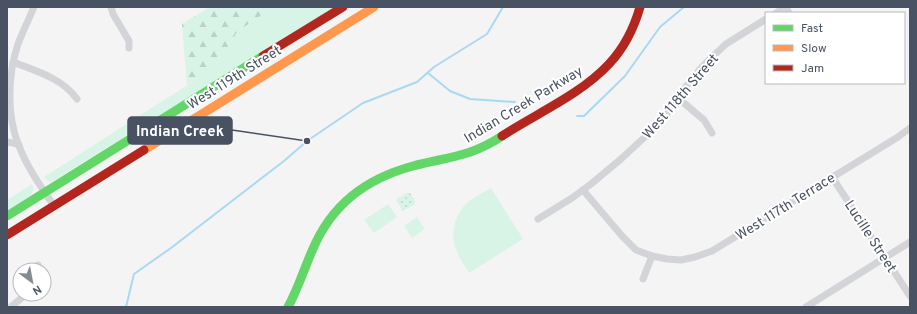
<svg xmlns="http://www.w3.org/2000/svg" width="917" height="314" viewBox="0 0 917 314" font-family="Overpass,sans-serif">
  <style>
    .green { fill: #d7f4e7 }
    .forest { fill: url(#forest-firs) }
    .park { fill: url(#park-dots) }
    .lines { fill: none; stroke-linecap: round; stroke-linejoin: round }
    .stream { stroke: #aad8f3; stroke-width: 2 }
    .street { stroke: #d2d4d7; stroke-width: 7 }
    .fast { stroke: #63d668; stroke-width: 9 }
    .slow { stroke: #ff974d; stroke-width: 9 }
    .jam { stroke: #b3261e; stroke-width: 9 }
    .labels { text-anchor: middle; stroke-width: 4; stroke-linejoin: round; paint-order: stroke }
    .street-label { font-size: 14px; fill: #495262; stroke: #fff }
    .leader { fill: none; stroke: #495262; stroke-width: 1.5 }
    .callout-dot { fill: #495262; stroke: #fff; stroke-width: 1.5 }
    .callout { fill: #495262; stroke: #495262; stroke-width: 1.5 }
    .callout-label { font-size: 15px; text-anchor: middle; font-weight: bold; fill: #fff }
  </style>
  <defs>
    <pattern id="forest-firs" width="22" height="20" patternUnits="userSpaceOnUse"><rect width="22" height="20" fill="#d7f4e7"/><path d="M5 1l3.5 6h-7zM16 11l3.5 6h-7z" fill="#bad3c9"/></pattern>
    <pattern id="park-dots" width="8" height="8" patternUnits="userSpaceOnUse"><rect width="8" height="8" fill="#d7f4e7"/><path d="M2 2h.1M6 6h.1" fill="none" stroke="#bad3c9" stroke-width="1.8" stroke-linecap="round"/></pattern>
  </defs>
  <rect width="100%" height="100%" fill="#f4f4f4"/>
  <g class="green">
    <polygon points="273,7 336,7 51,182 48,181 44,177 214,68 237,32"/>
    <path d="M32,184C33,186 34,189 33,191C32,197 13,206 7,210V200Z"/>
    <path d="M491,188L523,239L469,273C465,266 460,260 457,252C449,234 455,213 469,201C476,196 484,192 491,188Z"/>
    <polygon points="388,204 397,217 374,233 364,220"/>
    <polygon points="417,217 425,229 412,238 404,226"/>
  </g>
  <polygon class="forest" points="210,7 273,7 237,32 214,68 187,85 182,24"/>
  <polygon class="park" points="406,193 410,193 415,201 415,204 403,211 396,200"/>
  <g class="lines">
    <g class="stream">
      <polyline points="428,73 450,91 470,99 515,102"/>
      <polyline points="577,116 584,116 625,76 660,27 684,7"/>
      <polyline points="126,307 134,274 171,248 284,161 307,141 363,103 417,82 434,67 487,34 503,7"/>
    </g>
    <g class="street">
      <path d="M34,7C29,19 23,31 18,44C8,74 6,115 19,146C27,167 41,187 54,206"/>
      <polyline points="111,7 113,14 129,41 129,48"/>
      <polyline points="776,13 786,7 789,13"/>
      <path d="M13,62C36,71 62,78 77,99"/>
      <polyline points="678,98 704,120 712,133"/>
      <polyline points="7,143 9,142 19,145"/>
      <polyline points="832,177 910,296"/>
      <polyline points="583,190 622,236 636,250 652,256 667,259 681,260 695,257 712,251 898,137 910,128"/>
      <polyline points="538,219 572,198 591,184 621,159 661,122 685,88 702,67 712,57 726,44 766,19"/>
      <polyline points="36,270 38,265"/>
      <polyline points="643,279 652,256"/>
      <polyline points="11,307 26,294"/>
      <polyline points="806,307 910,242"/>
    </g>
    <g class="fast">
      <polyline points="7,216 263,56"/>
      <path d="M288,307C298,289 304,269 312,251C331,205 365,179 413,166C447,157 471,157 502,136"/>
    </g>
    <polyline class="slow" points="144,150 374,7"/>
    <g class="jam">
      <polyline points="263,56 343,7"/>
      <path d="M502,136C537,113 580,95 609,64C624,48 634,28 640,7"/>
      <polyline points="7,235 144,150"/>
    </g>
  </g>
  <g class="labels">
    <g class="street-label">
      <text transform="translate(234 77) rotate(-32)" y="5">West 119th Street</text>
      <text transform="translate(680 96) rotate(-49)" y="5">West 118th Street</text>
      <text transform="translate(523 104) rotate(-31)" y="5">Indian Creek Parkway</text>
      <text transform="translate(785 206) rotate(-32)" y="5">West 117th Terrace</text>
      <text transform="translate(871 236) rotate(57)" y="5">Lucille Street</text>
    </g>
  </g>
  <path class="leader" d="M307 141L232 130"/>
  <circle class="callout-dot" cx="307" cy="141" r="4"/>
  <rect class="callout" x="128" y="117" width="104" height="27" rx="4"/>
  <g class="callout-label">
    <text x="180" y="136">Indian Creek</text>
  </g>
  <rect width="917" height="314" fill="none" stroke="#495262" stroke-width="16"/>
  <rect x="765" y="12" width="140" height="72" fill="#ffffff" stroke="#b6bac0"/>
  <rect x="773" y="25" width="20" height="6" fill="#63d668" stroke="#b6bac0"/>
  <text x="801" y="32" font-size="12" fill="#495262">Fast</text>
  <rect x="773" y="45" width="20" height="6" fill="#ff974d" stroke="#b6bac0"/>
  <text x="801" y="52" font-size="12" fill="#495262">Slow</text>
  <rect x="773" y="65" width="20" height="6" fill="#b3261e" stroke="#b6bac0"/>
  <text x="801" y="72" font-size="12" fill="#495262">Jam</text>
  <g transform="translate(32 282) rotate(148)"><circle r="19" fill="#ffffff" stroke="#b6bac0"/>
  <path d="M0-3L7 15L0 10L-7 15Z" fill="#858b95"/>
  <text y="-6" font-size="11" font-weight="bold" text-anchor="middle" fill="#495262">N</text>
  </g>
</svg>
